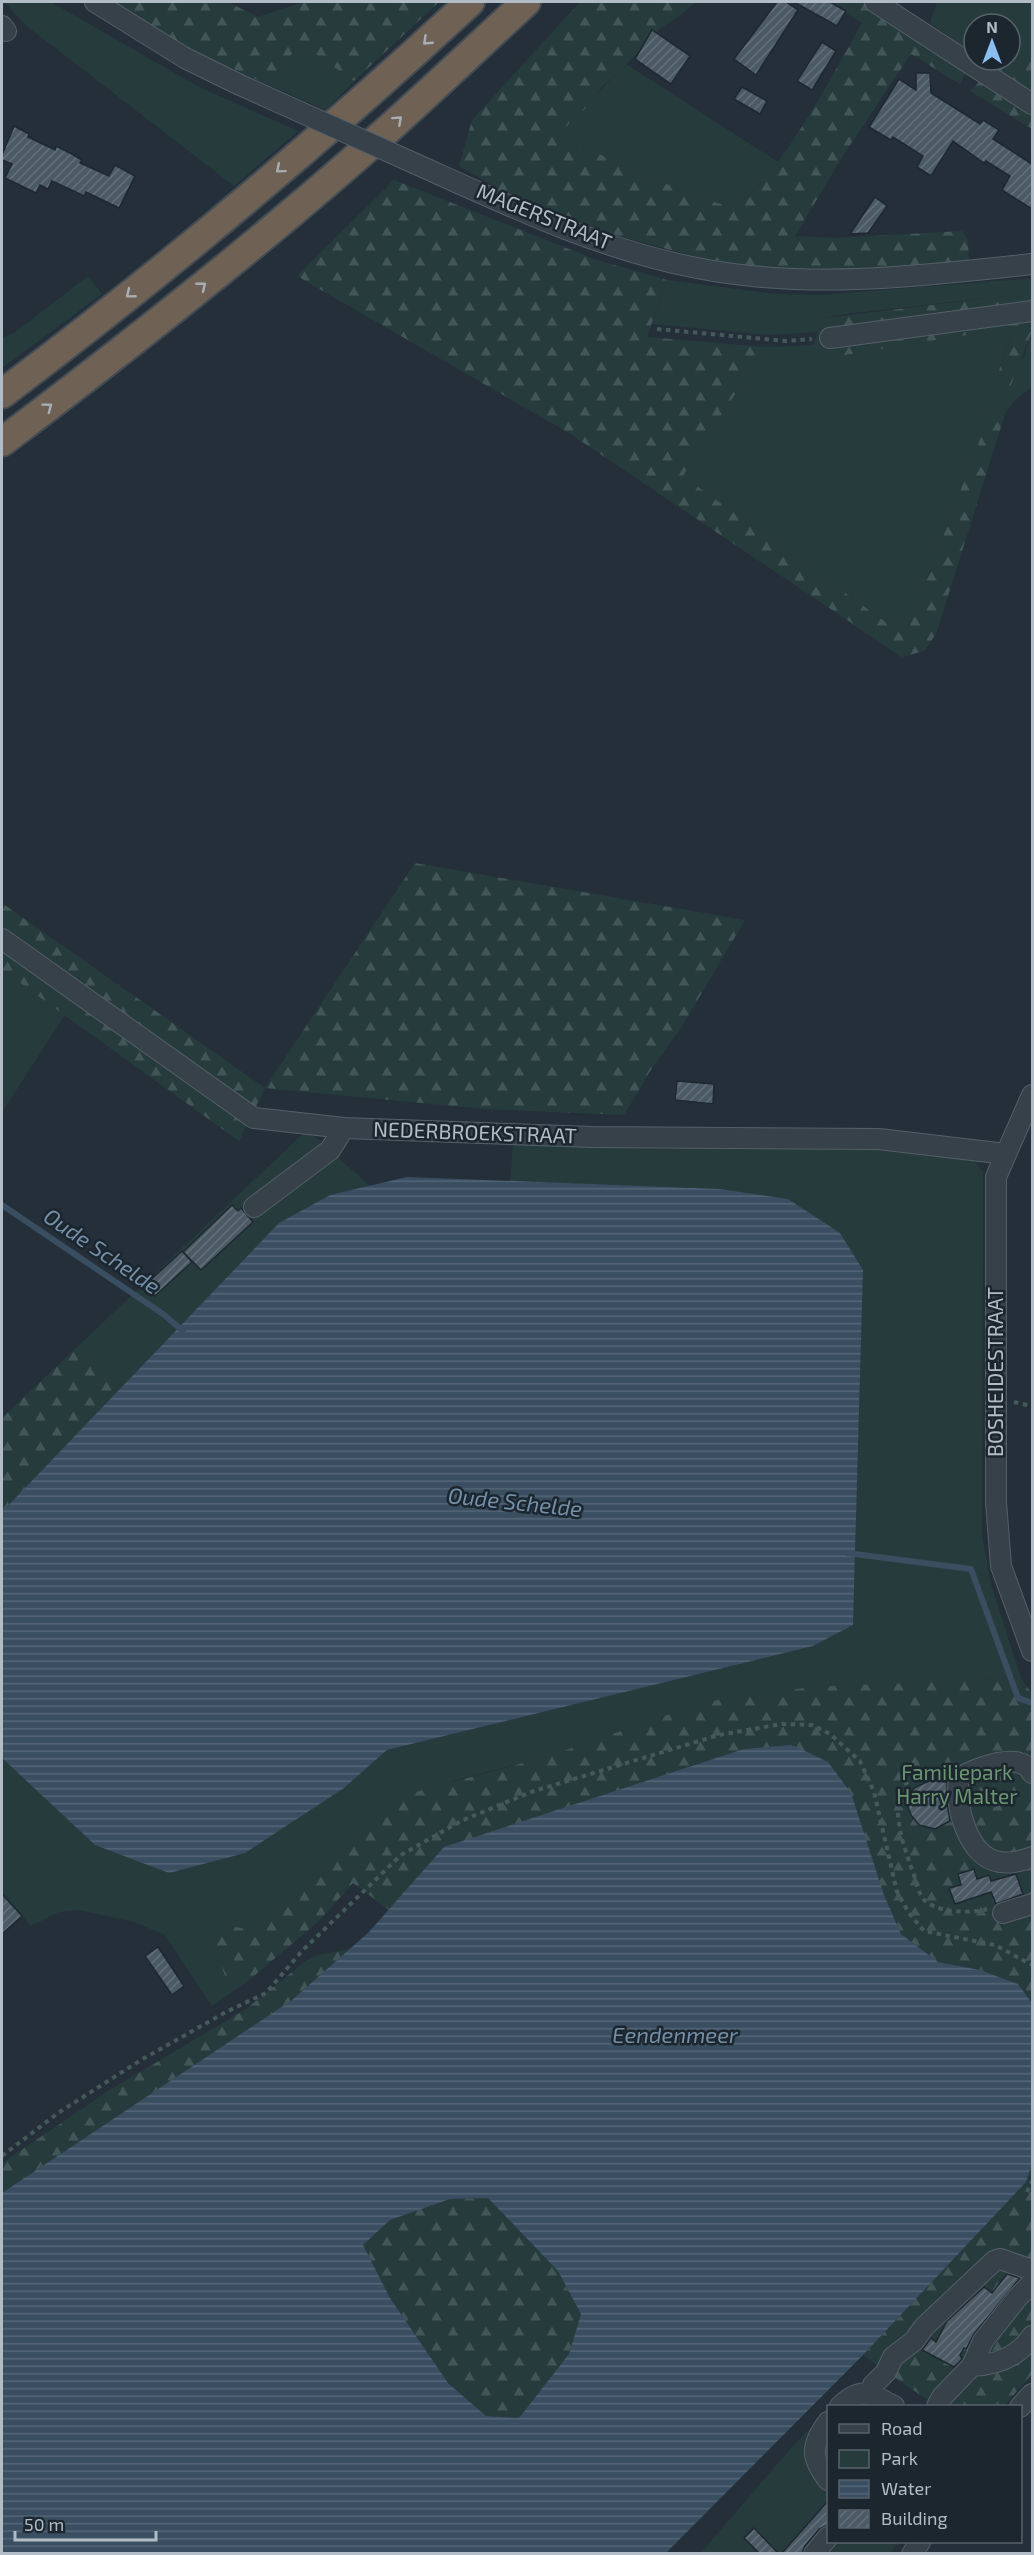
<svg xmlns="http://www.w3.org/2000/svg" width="1034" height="2555" viewBox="0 0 1034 2555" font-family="'Exo 2',sans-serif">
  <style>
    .green { fill: #263c3c }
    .forest { fill: url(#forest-firs) }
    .water { fill: url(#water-rules); fill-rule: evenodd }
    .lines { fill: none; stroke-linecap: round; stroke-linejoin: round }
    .stream { stroke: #3a4e62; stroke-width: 6 }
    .building { fill: url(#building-hatch); stroke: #1e2831; stroke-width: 1.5 }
    .minor-casing { stroke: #555f68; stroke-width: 22 }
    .highway-casing { stroke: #424c55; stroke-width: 32 }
    .path { stroke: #45595a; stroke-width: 4; stroke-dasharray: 4.5 4.5; stroke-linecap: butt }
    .minor { stroke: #37414a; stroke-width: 20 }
    .highway { stroke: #6f6255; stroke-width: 28 }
    .minor-bridge-casing { stroke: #555f68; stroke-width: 22; stroke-linecap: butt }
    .minor-bridge { stroke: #37414a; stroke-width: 20 }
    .oneway { stroke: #a8aeb5 }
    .labels { text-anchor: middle; stroke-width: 5; stroke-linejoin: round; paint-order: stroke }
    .street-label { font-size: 21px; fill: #b2bcc6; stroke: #1c262f }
    .park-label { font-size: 21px; fill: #6b9571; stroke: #1c262f }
    .water-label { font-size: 22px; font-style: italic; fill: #748fa8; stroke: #1c262f }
  </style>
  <defs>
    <pattern id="forest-firs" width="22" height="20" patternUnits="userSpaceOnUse" patternTransform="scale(1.5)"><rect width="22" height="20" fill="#263c3c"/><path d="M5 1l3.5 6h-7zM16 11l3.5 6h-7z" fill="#435657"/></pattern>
    <pattern id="water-rules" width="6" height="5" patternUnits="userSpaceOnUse" patternTransform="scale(1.5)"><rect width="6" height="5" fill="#3a4e62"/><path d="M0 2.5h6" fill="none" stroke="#546677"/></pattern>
    <pattern id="building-hatch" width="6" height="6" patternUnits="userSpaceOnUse" patternTransform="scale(1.5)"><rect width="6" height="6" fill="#4c5a65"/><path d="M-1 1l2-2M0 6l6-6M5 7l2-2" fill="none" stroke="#63707a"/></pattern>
  </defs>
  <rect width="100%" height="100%" fill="#242f3a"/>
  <g class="green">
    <polygon points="5,2 51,2 197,86 298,131 234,186 24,24"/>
    <polygon points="937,2 1032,2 1032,51 1030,56 995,68 983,60 1010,60 1010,24 974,24 974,54 930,23"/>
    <polygon points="301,44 354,81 326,110 266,84"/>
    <path d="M626,64L778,162C770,174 746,203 731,205C720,206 706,199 696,195C648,178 603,157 557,134C582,112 602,87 626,64Z"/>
    <polygon points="88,276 102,294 2,368 2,338 14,333"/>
    <polygon points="1032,278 1032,307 1005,296 845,314 825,318 817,332 770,335 652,324 667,280 775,294 821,295"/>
    <polygon points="1032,331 1032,387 1015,400 1005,414 992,408 905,636 683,476 765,347 814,345 823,355 845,355 986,332 1006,332 1012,335 995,381 1024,357"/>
    <polygon points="2,970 65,1015 2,1112"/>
    <polygon points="307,1130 370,1186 330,1195 279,1223 122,1387 77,1347"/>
    <polygon points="513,1143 857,1147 953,1155 975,1162 983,1172 982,1535 991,1584 1021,1678 892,1684 552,1755 453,1781 283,1907 257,1932 226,1925 225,1976 248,1981 212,2006 165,1935 134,1922 79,1910 59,1912 31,1926 2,1892 2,1758 95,1845 344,1788 387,1750 813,1646 853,1625 863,1270 840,1234 788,1199 720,1189 510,1181"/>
    <polygon points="828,2409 828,2542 900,2542 890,2553 700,2554 784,2456"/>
  </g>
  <g class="forest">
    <polygon points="110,2 228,2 258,17 304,2 439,2 354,81 301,44 266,84 176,42"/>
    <path d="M580,2H696L682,14L659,29L644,47L602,87L584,110L558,134C602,156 645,177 691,193C703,198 717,205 730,205C766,204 843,56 862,23L828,2H865L967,69L960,84L911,54L844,154L795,236L836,238L962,231L968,240L969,262L848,269L760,268L693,256L619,236L520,201L459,166L472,120Z"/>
    <polygon points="1032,51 1032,97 975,60 983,60 995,68 1030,56"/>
    <polygon points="983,78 1032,111 1032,129 970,91"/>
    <polygon points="394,180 594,259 667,280 647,337 765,347 683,476 905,636 992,408 1005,414 936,634 924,651 902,657 569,433 297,276"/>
    <polygon points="1005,296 1026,299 1032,317 1032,331 1009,390 995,389 995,381 1012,336 1006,332 986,332 845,355 823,355 814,345 817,332 825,318"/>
    <polygon points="415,863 745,920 681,1028 652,1068 624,1115 484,1109 265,1088 239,1141 2,970 2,903 265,1088"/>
    <polygon points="77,1347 122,1387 2,1512 2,1418"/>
    <polygon points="1021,1678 1032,1694 1032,2003 1018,1984 980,1970 938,1962 901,1934 884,1895 444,1847 389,1910 353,1883 319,1921 248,1981 225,1976 210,1932 225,1925 257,1931 322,1867 397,1797 552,1755 705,1702 811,1687"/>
    <polygon points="350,1949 292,2000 2,2193 2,2163 110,2090 246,2009 302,1964 317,1955"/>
    <polygon points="1032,2164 1032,2374 1004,2406 936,2406 863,2355 1026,2182"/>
    <polygon points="488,2198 558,2271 581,2314 569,2354 519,2418 486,2416 448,2383 390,2298 363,2245 390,2220 450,2199"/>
  </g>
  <g class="water">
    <polygon points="407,1177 720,1189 788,1199 840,1233 863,1270 853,1625 813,1646 387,1750 344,1788 245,1853 169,1873 95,1845 2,1758 2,1512 279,1223 330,1195"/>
    <path d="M792,1745L828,1762L851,1793L884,1895L901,1934L938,1962L980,1970L1018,1984L1032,2003V2164L1026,2182L863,2355L666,2553H2V2193L292,2000L369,1932L444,1847L744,1749ZM488,2198L558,2271L581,2314L569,2354L519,2418L486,2416L448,2383L390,2298L363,2245L390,2220L450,2199Z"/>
  </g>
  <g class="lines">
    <g class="stream">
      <polyline points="2,1205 163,1314 183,1331"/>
      <polyline points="847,1553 971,1569 1018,1698 1032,1703"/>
    </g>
  </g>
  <g class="building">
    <polygon points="777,2 786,2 798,10 756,75 734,59"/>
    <polygon points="794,2 830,2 846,11 837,26"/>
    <polygon points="652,30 690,56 671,84 635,59"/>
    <polygon points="822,42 836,51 812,90 797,81"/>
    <polygon points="916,73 930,73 931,93 980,124 983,120 999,130 993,139 1032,164 1032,209 1002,190 1010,176 986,161 984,163 953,141 931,176 917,167 923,156 893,137 891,140 869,127 899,79 916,90"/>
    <polygon points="742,87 767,101 760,114 734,99"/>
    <polygon points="14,126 29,134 28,137 55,150 56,146 72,154 82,160 80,163 109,176 115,165 135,176 119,208 86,192 84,196 52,181 48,189 40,185 36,193 5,178 12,164 2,160 2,155"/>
    <polygon points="875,197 887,206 868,233 850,234"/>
    <polygon points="677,1081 714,1084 713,1104 675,1100"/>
    <polygon points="232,1205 238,1211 241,1208 253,1222 201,1270 183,1252"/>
    <polygon points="182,1251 192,1262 155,1296 145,1285"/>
    <polygon points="931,1780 947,1782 947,1803 950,1821 935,1829 919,1825 911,1815 908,1807 908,1797 914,1788"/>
    <polygon points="974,1869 977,1879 989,1875 991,1881 1016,1874 1023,1894 996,1904 991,1892 955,1904 949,1888 961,1885 958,1874"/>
    <polygon points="2,1894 22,1916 2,1934"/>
    <polygon points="158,1947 184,1986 172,1995 145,1956"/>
    <polygon points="1007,2274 1020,2278 974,2334 966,2349 964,2348 960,2355 962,2359 954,2367 922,2350 931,2338 936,2342 947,2321 984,2287 992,2293"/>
    <polygon points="828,2501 828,2525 819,2529 805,2546 802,2553 782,2553"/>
    <polygon points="754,2528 778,2553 759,2553 744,2538"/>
  </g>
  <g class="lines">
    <defs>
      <g id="minor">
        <polyline points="95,2 185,58 238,84"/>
        <polyline points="875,2 1032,104"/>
        <polyline points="2,26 6,31"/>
        <path d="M416,164C507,205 598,249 697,268C808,290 921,276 1032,264"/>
        <polyline points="830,338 1032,311"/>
        <polyline points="2,939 254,1118 344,1128 592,1137 879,1139 1006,1154"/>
        <polyline points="1032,1095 996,1177 996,1502 1001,1566 1032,1651"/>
        <polyline points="254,1207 330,1150 344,1128"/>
        <path d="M1032,1773C1022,1750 975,1768 959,1778C954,1805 968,1858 1000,1862C1010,1864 1024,1860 1032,1857"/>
        <polyline points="1003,1913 1032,1904"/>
        <polyline points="972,2366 983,2341 1018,2297 1032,2283"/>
        <polyline points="871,2393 873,2385 886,2372 893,2357 914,2341 924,2327 994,2261 1000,2259 1032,2270"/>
        <path d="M840,2406C863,2385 870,2394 894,2406"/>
        <path d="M937,2406L942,2397L972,2366C997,2365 1018,2357 1032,2336"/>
        <polyline points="1020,2407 1032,2394"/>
        <path d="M828,2422C811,2445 810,2457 828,2480"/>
        <polyline points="814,2554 828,2537"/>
        <polyline points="912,2554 920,2542"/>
      </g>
      <g id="highway">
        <path d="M2,394C164,272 321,140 470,2"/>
        <path d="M2,442C136,341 268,237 393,125C438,84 482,43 526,2"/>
      </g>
    </defs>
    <use href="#minor" class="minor-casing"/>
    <use href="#highway" class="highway-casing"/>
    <g class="path">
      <polyline points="657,329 786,341 812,339"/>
      <polyline points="1014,1402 1032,1406"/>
      <path d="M941,1775L921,1773L898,1789C896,1825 902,1842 914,1875C916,1881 918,1891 922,1897C932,1913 971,1914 987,1909"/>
      <polyline points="2,2156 58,2113 141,2060 226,2012 266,1993 302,1951 401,1855 461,1821 531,1792 719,1735 782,1724 812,1725 830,1734 860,1761 874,1792 897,1892 909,1913 924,1931 995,1945 1032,1965"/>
      <polyline points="1027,2192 1032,2181"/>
    </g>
    <use href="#minor" class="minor"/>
    <use href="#highway" class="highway"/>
    <defs>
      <polyline id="minor-bridge" points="238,84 416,164"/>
    </defs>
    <use href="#minor-bridge" class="minor-bridge-casing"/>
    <use href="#minor-bridge" class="minor-bridge"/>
  </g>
  <defs><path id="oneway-chevron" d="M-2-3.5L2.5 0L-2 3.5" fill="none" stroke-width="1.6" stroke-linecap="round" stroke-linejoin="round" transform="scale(1.5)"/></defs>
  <g class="oneway">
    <use href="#oneway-chevron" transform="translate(427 41) rotate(137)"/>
    <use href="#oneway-chevron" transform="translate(398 120) rotate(-42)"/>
    <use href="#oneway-chevron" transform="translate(280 169) rotate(140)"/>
    <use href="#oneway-chevron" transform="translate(202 286) rotate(-39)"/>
    <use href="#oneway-chevron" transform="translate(130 294) rotate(141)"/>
    <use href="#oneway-chevron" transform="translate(48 407) rotate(-37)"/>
  </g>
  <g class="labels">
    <g class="street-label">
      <text transform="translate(544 217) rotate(22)" y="7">MAGERSTRAAT</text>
      <text transform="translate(475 1133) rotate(2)" y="7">NEDERBROEKSTRAAT</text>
      <text transform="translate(996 1372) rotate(-90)" y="7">BOSHEIDESTRAAT</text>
    </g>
    <g class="park-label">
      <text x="957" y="1780">Familiepark<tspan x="957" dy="24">Harry Malter</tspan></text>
    </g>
    <g class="water-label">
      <text transform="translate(102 1251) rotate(34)" y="8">Oude Schelde</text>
      <text transform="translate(515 1502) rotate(6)" y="8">Oude Schelde</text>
      <text x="675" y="2043">Eendenmeer</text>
    </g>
  </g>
  <rect width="1034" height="2555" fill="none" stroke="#b2bcc6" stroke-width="6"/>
  <rect x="827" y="2405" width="195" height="138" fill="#1c262f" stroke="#58626b" stroke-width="1.5"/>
  <rect x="839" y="2424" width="30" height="9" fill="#37414a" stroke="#58626b" stroke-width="1.5"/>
  <text x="881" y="2435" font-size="18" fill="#b2bcc6">Road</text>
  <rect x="839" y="2450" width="30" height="18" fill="#263c3c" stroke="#58626b" stroke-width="1.5"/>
  <text x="881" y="2465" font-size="18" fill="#b2bcc6">Park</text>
  <rect x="839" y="2480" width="30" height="18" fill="url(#water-rules)" stroke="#58626b" stroke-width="1.5"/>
  <text x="881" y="2495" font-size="18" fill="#b2bcc6">Water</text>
  <rect x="839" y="2510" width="30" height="18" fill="url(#building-hatch)" stroke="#58626b" stroke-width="1.5"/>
  <text x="881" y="2525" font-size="18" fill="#b2bcc6">Building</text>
  <g transform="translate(992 42)"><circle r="28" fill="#1c262f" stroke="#58626b" stroke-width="1.5"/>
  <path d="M0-4.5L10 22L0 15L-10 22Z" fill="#8cbdf1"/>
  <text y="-9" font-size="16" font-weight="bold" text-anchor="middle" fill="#b2bcc6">N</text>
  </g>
  <path d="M15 2531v9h141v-9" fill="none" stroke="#b2bcc6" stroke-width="3"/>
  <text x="24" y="2531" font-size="18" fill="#b2bcc6" stroke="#1c262f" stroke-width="4.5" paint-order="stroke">50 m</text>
</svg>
